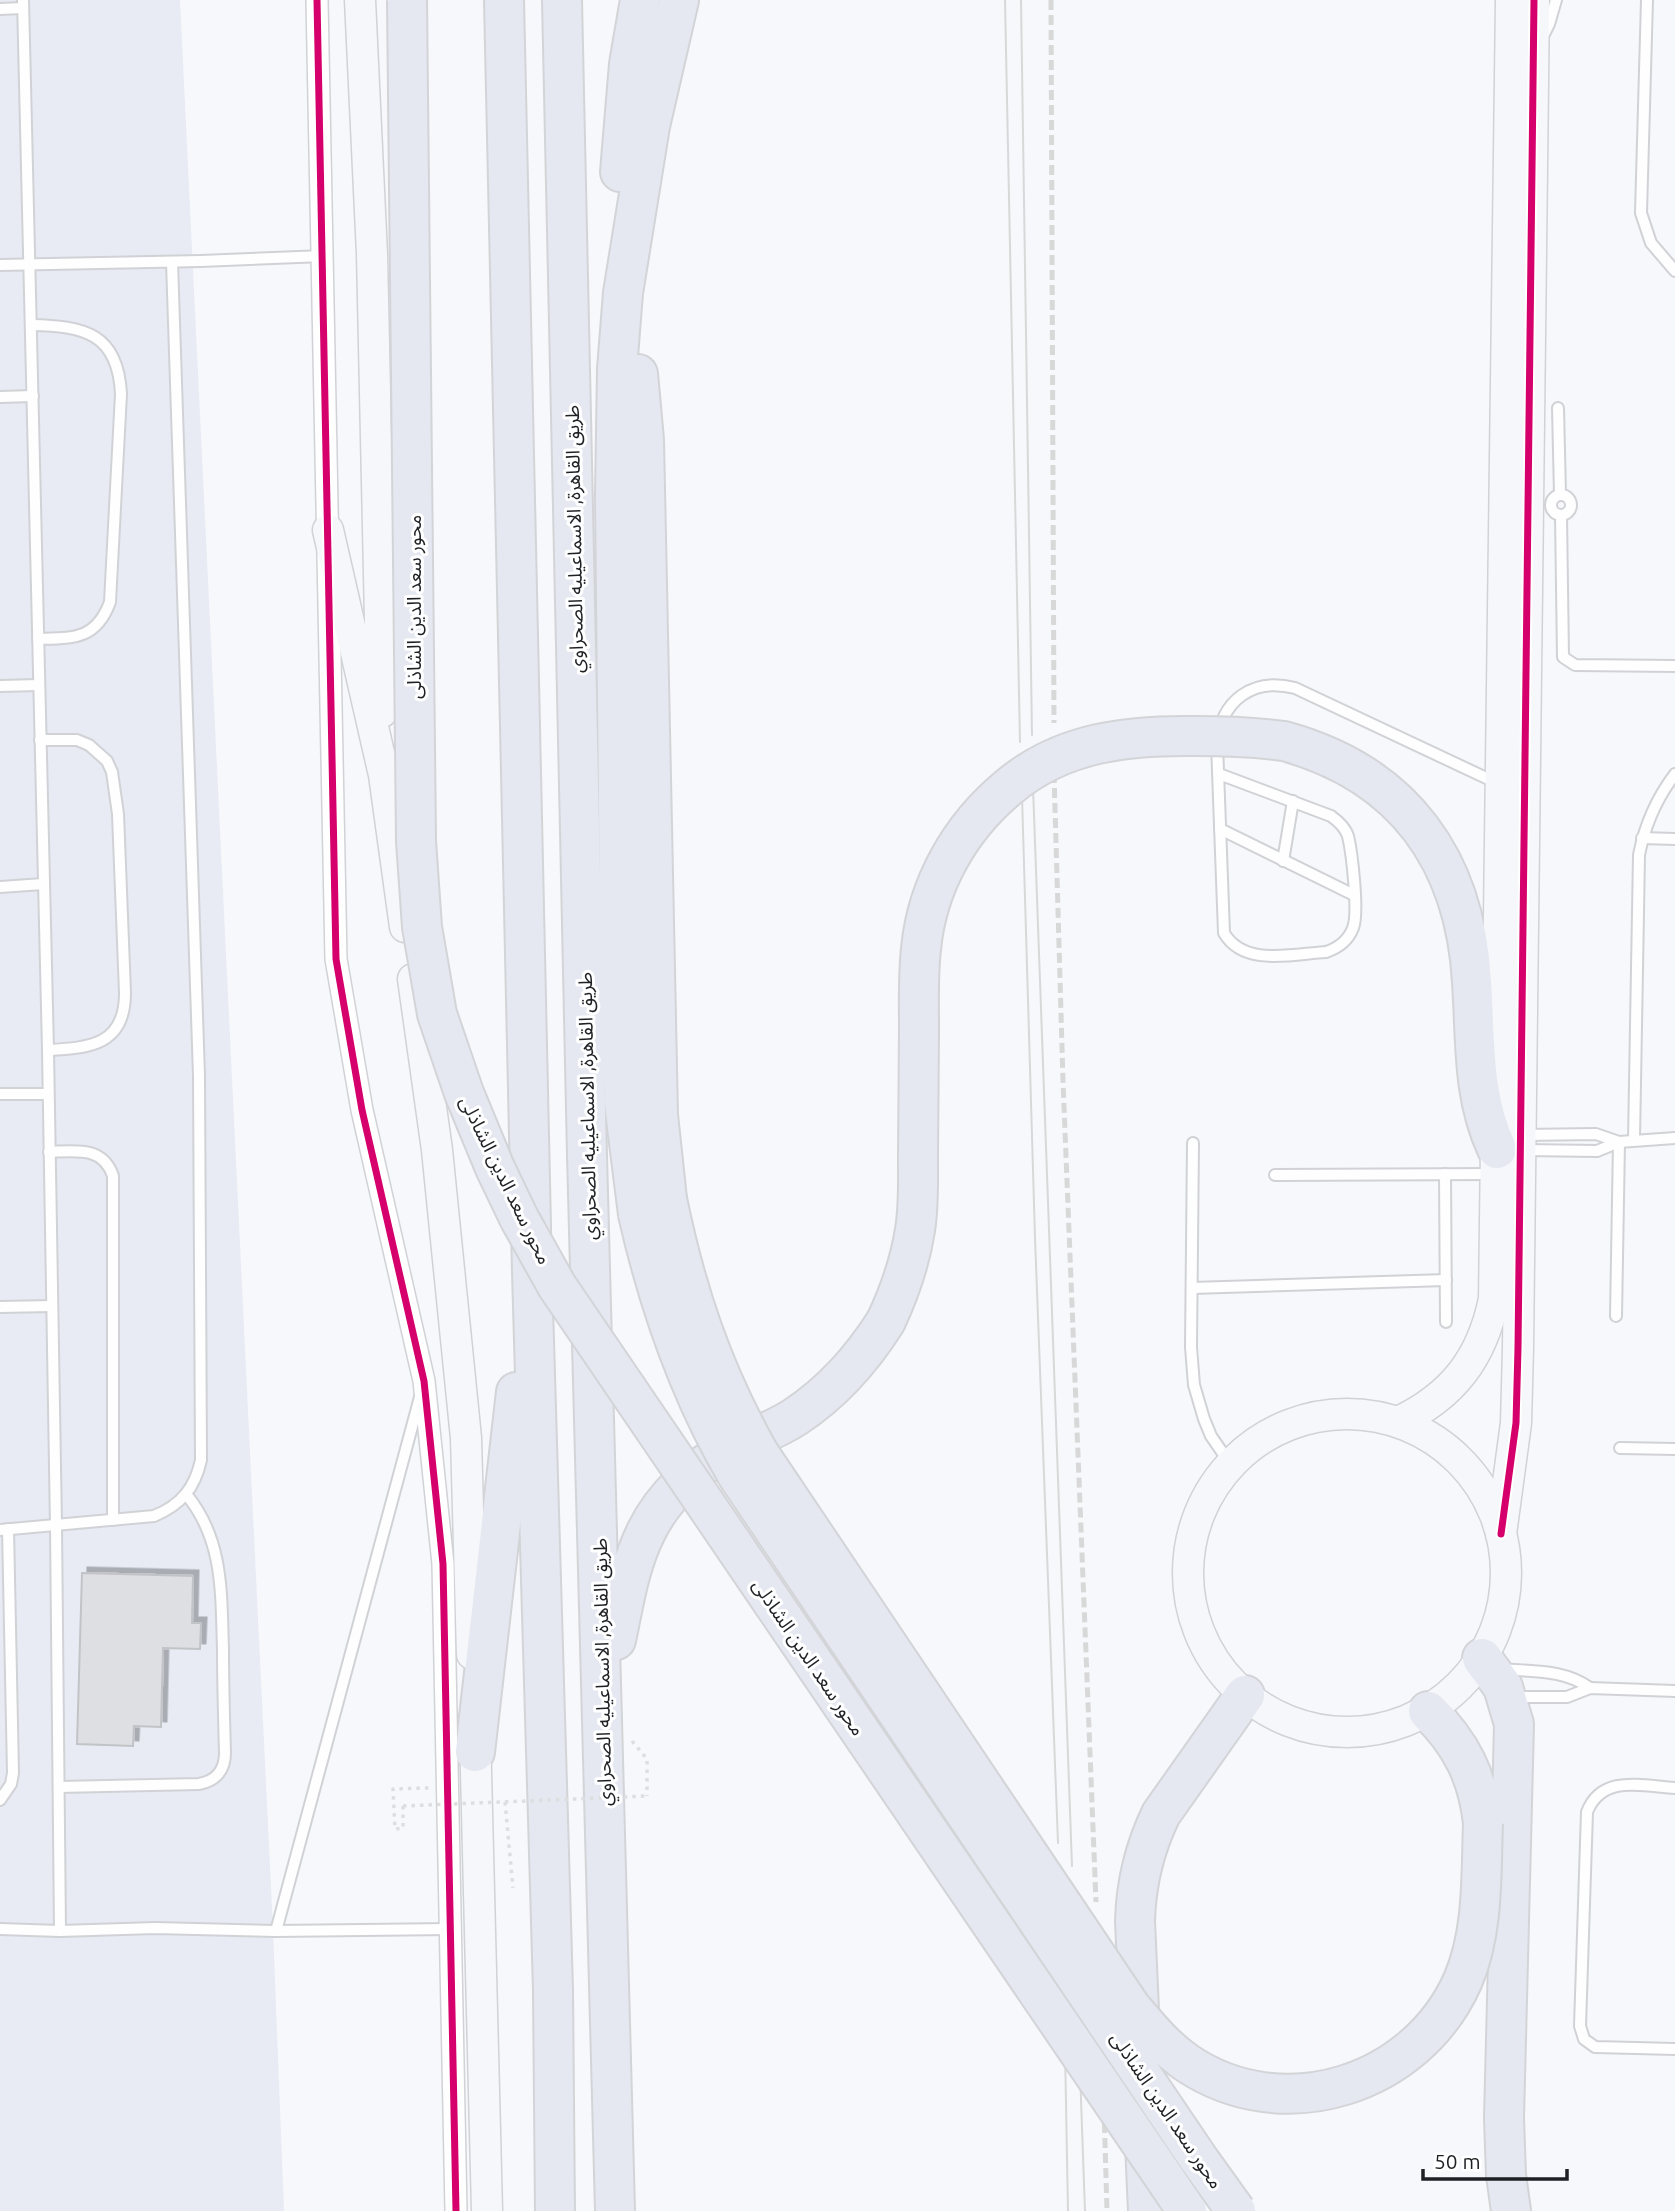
<svg xmlns="http://www.w3.org/2000/svg" width="1675" height="2211" viewBox="0 0 1675 2211" font-family="Ubuntu,'Noto Sans Arabic',sans-serif">
  <style>
    .built { fill: #e8ebf4 }
    .building { fill: #dedfe3; stroke: #c2c3c7; stroke-width: 2; filter: url(#shadow) }
    .lines { fill: none; stroke-linecap: round; stroke-linejoin: round }
    .lane-casing { stroke: #d1d2d6; stroke-width: 14 }
    .street-casing { stroke: #d1d2d6; stroke-width: 24 }
    .secondary-casing { stroke: #d1d2d6; stroke-width: 33 }
    .highway-casing { stroke: #d3d4d7; stroke-width: 42 }
    .path { stroke: #dedee0; stroke-width: 3.5; stroke-dasharray: 3.5 5; stroke-linecap: butt }
    .lane { stroke: #fefeff; stroke-width: 10 }
    .street { stroke: #fefeff; stroke-width: 21 }
    .secondary { stroke: #f6f7fa; stroke-width: 30 }
    .highway { stroke: #e5e8f1; stroke-width: 38 }
    .tram { stroke: #d8d8d8; stroke-width: 2 }
    .rail { stroke: #d8d8d8; stroke-width: 5; stroke-dasharray: 10 5; stroke-linecap: butt }
    .highway-bridge-casing { stroke: #d3d4d7; stroke-width: 42; stroke-linecap: butt }
    .path-bridge { stroke: #dedee0; stroke-width: 3.5; stroke-dasharray: 3.5 5; stroke-linecap: butt }
    .highway-bridge { stroke: #e5e8f1; stroke-width: 38 }
    .cycleway-casing { stroke: #fff; stroke-width: 11 }
    .cycleway { stroke: #d6006c; stroke-width: 7 }
    .labels { text-anchor: middle; stroke-width: 6; stroke-linejoin: round; paint-order: stroke }
    .street-label { font-size: 19px; fill: #1e2024; stroke: #fff }
  </style>
  <defs>
    <filter id="shadow"><feDropShadow dx="5.5" dy="-5.5" stdDeviation="0" flood-color="#0004"/></filter>
  </defs>
  <rect width="100%" height="100%" fill="#f7f8fc"/>
  <polygon class="built" points="0,0 180,0 273,1929 284,2211 0,2211"/>
  <polygon class="building" points="82,1573 193,1576 192,1623 201,1623 200,1649 163,1648 161,1727 134,1726 133,1746 77,1744"/>
  <g class="lines">
    <defs>
      <g id="lane">
        <polyline points="23,0 48,1050 56,1526 60,1931"/>
        <polyline points="1647,0 1641,213 1651,243 1675,271"/>
        <polyline points="0,9 23,8"/>
        <polyline points="1542,38 1549,24 1556,0"/>
        <polyline points="0,265 201,261 324,256"/>
        <path d="M31,325C84,326 118,333 121,394L110,602C96,640 73,638 38,639"/>
        <polyline points="0,397 33,396"/>
        <polyline points="1558,408 1560,494"/>
        <circle cx="1561" cy="505" r="10"/>
        <polyline points="1561,515 1563,657 1575,665 1675,666"/>
        <polyline points="0,686 39,685"/>
        <path d="M40,740H77L89,745L107,761L112,772L118,814L125,993C125,1045 90,1048 48,1050"/>
        <path d="M1219,774L1331,816C1338,821 1345,827 1348,836C1352,853 1359,913 1353,928C1348,941 1338,948 1326,952C1292,954 1244,967 1224,933L1217,744C1221,700 1253,677 1295,688L1499,784"/>
        <polyline points="1220,829 1354,895"/>
        <polyline points="1642,838 1675,839"/>
        <polyline points="1283,861 1293,801"/>
        <polyline points="0,887 43,884"/>
        <polyline points="0,1094 48,1094"/>
        <polyline points="1522,1135 1596,1134 1619,1142"/>
        <path d="M1634,1140L1639,855C1645,824 1656,799 1675,774"/>
        <polyline points="1193,1143 1191,1347 1194,1385 1204,1419 1211,1436 1231,1465"/>
        <polyline points="1523,1150 1597,1151 1619,1142 1675,1138"/>
        <path d="M49,1152C76,1151 103,1146 113,1176V1520"/>
        <polyline points="1445,1174 1446,1322"/>
        <polyline points="1275,1175 1494,1174"/>
        <polyline points="1192,1288 1446,1280"/>
        <polyline points="0,1307 52,1306"/>
        <polyline points="1616,1316 1619,1142"/>
        <polyline points="1620,1448 1675,1449"/>
        <path d="M0,1530L154,1516C181,1505 195,1488 201,1460L199,1076L172,262"/>
        <path d="M1502,1669C1533,1672 1564,1669 1590,1688"/>
        <polyline points="1512,1697 1567,1697 1590,1688 1675,1691"/>
        <path d="M59,1787L199,1784C216,1781 225,1770 225,1753C224,1718 223,1684 223,1649C221,1593 224,1540 186,1494"/>
        <path d="M1675,1788C1642,1786 1602,1774 1587,1812L1580,2026L1584,2039L1595,2047L1675,2049"/>
        <polyline points="0,1800 11,1784 13,1773 8,1529"/>
        <polyline points="0,1929 60,1931 155,1928 276,1931 450,1929"/>
        <polyline points="276,1931 420,1397"/>
      </g>
      <polyline id="street" points="317,0 336,959 362,1110 424,1381 443,1564 456,2211"/>
      <g id="secondary">
        <polyline points="360,0 372,254 382,712"/>
        <polyline points="328,530 384,775 405,927"/>
        <polyline points="413,979 437,1150 466,1438 472,1654"/>
        <circle cx="1347" cy="1573" r="159"/>
        <path d="M1398,1422C1453,1396 1482,1358 1494,1299L1511,0"/>
        <polyline points="1501,1534 1516,1423 1518,1348 1534,0"/>
        <polyline points="475,1732 487,2211"/>
      </g>
      <g id="highway">
        <polyline points="504,0 532,1272 553,1990 555,2211"/>
        <polyline points="562,0 587,1155 615,2211"/>
        <polyline points="620,172 629,64 640,0"/>
        <polyline points="638,374 644,440 658,1115 667,1199"/>
        <path d="M1284,741C1404,774 1465,860 1472,982C1476,1040 1472,1096 1497,1149"/>
        <polyline points="638,1214 624,1103 620,1012 615,496 617,369 623,293 650,126 679,0"/>
        <path d="M616,1640C624,1603 629,1566 646,1532C664,1495 696,1466 733,1448C754,1437 775,1430 795,1417C833,1392 862,1359 886,1321"/>
        <polyline points="1482,1658 1503,1687 1514,1724 1504,2118 1506,2175 1511,2211"/>
        <path d="M1428,1711C1461,1743 1478,1777 1483,1823"/>
        <polyline points="475,1752 516,1392"/>
        <path d="M1148,2211L1135,1921C1136,1883 1144,1849 1161,1814L1245,1695"/>
      </g>
    </defs>
    <use href="#lane" class="lane-casing"/>
    <use href="#street" class="street-casing"/>
    <use href="#secondary" class="secondary-casing"/>
    <use href="#highway" class="highway-casing"/>
    <g class="path">
      <polyline points="632,1741 647,1759 647,1796"/>
      <polyline points="505,1802 513,1888"/>
      <polyline points="403,1806 403,1828 395,1829 393,1789 429,1788"/>
    </g>
    <use href="#lane" class="lane"/>
    <use href="#street" class="street"/>
    <use href="#secondary" class="secondary"/>
    <use href="#highway" class="highway"/>
    <g class="tram">
      <polyline points="1005,0 1020,742"/>
      <polyline points="1021,0 1032,735"/>
      <polyline points="1033,787 1072,1866"/>
      <polyline points="1022,796 1035,1238 1058,1843"/>
      <polyline points="1065,2050 1068,2211"/>
      <polyline points="1080,2072 1085,2211"/>
    </g>
    <g class="rail">
      <polyline points="1051,0 1054,723"/>
      <polyline points="1054,773 1063,1081 1096,1902"/>
      <polyline points="1104,2108 1107,2211"/>
    </g>
    <defs>
      <g id="highway-bridge">
        <polyline points="407,0 416,841 422,927 437,1014 464,1093 495,1168 519,1218 557,1286 1187,2211"/>
        <path d="M667,1199C686,1291 712,1370 759,1453L1131,2007C1148,2027 1165,2048 1187,2063C1284,2128 1417,2085 1463,1980C1484,1931 1481,1874 1483,1823"/>
        <path d="M638,1214C659,1307 689,1393 737,1475L1198,2158L1236,2211"/>
        <path d="M886,1321C900,1291 910,1262 915,1230C919,1206 918,1181 918,1156C918,1114 919,1071 919,1029C919,1002 918,976 921,949C927,885 960,827 1010,786C1063,742 1128,735 1195,736C1225,736 1254,737 1284,741"/>
      </g>
    </defs>
    <use href="#highway-bridge" class="highway-bridge-casing"/>
    <polyline class="path-bridge" points="403,1806 647,1796"/>
    <use href="#highway-bridge" class="highway-bridge"/>
    <defs>
      <g id="cycleway">
        <polyline points="317,0 336,959 362,1110 424,1381 443,1564 456,2211"/>
        <polyline points="1501,1534 1516,1423 1518,1348 1534,0"/>
      </g>
    </defs>
    <use href="#cycleway" class="cycleway-casing"/>
    <use href="#cycleway" class="cycleway"/>
  </g>
  <g class="labels">
    <g class="street-label">
      <text transform="translate(574 539) rotate(-91)" y="7">طريق القاهرة, الاسماعيليه الصحراوي</text>
      <text transform="translate(414 607) rotate(-90)" y="7">محور سعد الدين الشاذلى</text>
      <text transform="translate(587 1106) rotate(-91)" y="7">طريق القاهرة, الاسماعيليه الصحراوي</text>
      <text transform="translate(506 1180) rotate(64)" y="7">محور سعد الدين الشاذلى</text>
      <text transform="translate(809 1657) rotate(56)" y="7">محور سعد الدين الشاذلى</text>
      <text transform="translate(602 1672) rotate(-91)" y="7">طريق القاهرة, الاسماعيليه الصحراوي</text>
      <text transform="translate(1167 2110) rotate(56)" y="7">محور سعد الدين الشاذلى</text>
    </g>
  </g>
  <path d="M1423 2169v10h144v-10" fill="none" stroke="#1e2024" stroke-width="3.5"/>
  <text x="1434" y="2169" font-size="21" fill="#1e2024" stroke="#ffffff" stroke-width="5" paint-order="stroke">50 m</text>
</svg>
